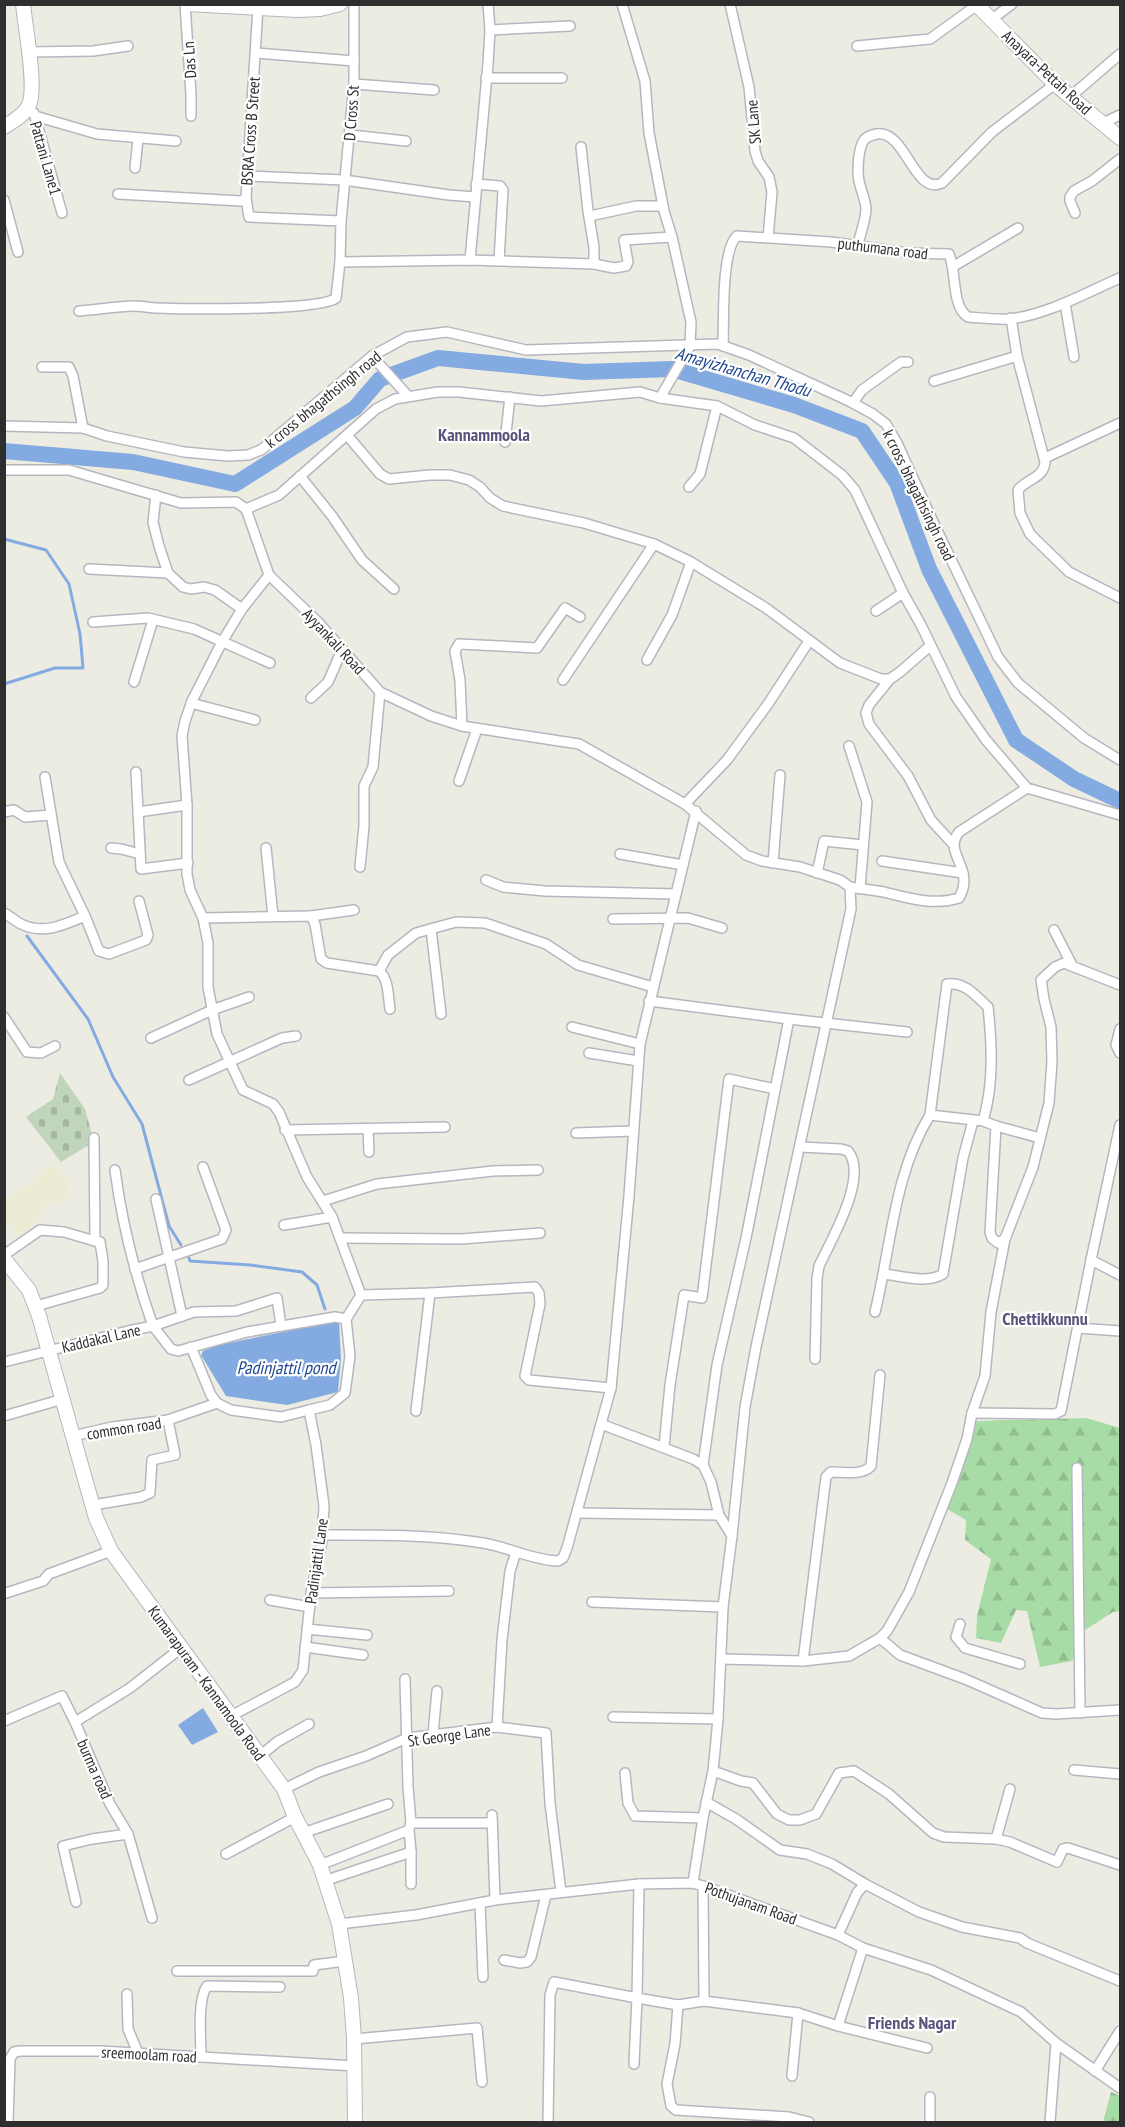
<svg xmlns="http://www.w3.org/2000/svg" width="1125" height="2127" viewBox="0 0 1125 2127" font-family="'PT Sans Narrow',sans-serif">
  <style>
    .education { fill: #ececd5 }
    .forest { fill: url(#forest-firs) }
    .cemetery { fill: url(#cemetery-stones) }
    .water { fill: #84abe1 }
    .lines { fill: none; stroke-linecap: round; stroke-linejoin: round }
    .stream { stroke: #84abe1; stroke-width: 3 }
    .river { stroke: #84abe1; stroke-width: 16 }
    .street-casing { stroke: #b7b6c0; stroke-width: 12 }
    .secondary-casing { stroke: #b7b6c0; stroke-width: 16 }
    .street { stroke: #fff; stroke-width: 9 }
    .secondary { stroke: #fff; stroke-width: 14 }
    .labels { text-anchor: middle; stroke-width: 4.5; stroke-linejoin: round; paint-order: stroke }
    .street-label { font-size: 16px; fill: #2e2e2e; stroke: #fff }
    .water-label { font-size: 18px; font-style: italic; fill: #1f4690; stroke: #fff }
    .neighbourhood-label { font-size: 18px; font-weight: bold; fill: #58537a; stroke: #fff }
  </style>
  <defs>
    <pattern id="forest-firs" width="22" height="20" patternUnits="userSpaceOnUse" patternTransform="scale(1.5)"><rect width="22" height="20" fill="#a8dca7"/><path d="M5 1l3.5 6h-7zM16 11l3.5 6h-7z" fill="#91bd90"/></pattern>
    <pattern id="cemetery-stones" width="16" height="16" patternUnits="userSpaceOnUse" patternTransform="scale(1.5)"><rect width="16" height="16" fill="#c0d5bc"/><path d="M2 7V4a2 2 0 0 1 4 0v3zM10 15v-3a2 2 0 0 1 4 0v3z" fill="#a5b7a2"/></pattern>
  </defs>
  <rect width="100%" height="100%" fill="#edece3"/>
  <polygon class="education" points="55,1165 70,1185 64,1202 49,1201 38,1220 22,1236 5,1221 5,1201"/>
  <g class="forest">
    <polygon points="1086,1418 1120,1428 1120,1611 1113,1612 1085,1630 1072,1661 1040,1667 1027,1611 1016,1610 1001,1643 976,1638 977,1616 991,1559 965,1540 966,1520 947,1509 977,1421"/>
    <polygon points="1111,2092 1120,2096 1120,2122 1103,2122"/>
  </g>
  <polygon class="cemetery" points="60,1073 85,1109 94,1142 61,1162 26,1117 53,1099"/>
  <g class="water">
    <polygon points="339,1321 341,1359 338,1392 287,1405 226,1396 201,1355 203,1351 218,1345"/>
    <polygon points="203,1708 218,1732 192,1745 178,1725"/>
  </g>
  <g class="lines">
    <g class="stream">
      <polyline points="4,539 46,550 69,584 80,634 83,668 55,668 4,684"/>
      <polyline points="4,905 5,906"/>
      <polyline points="27,936 88,1019 113,1077 142,1124 169,1226 181,1245"/>
      <polyline points="189,1258 190,1261 250,1265 302,1272 317,1285 325,1309"/>
    </g>
    <polyline class="river" points="4,451 133,462 235,484 355,408 380,379 438,358 584,372 672,369 794,405 862,431 897,483 929,569 1016,740 1074,779 1120,801"/>
    <defs>
      <g id="street">
        <polyline points="185,4 191,95 191,116"/>
        <polyline points="622,4 645,81 649,133 664,211 672,237 691,322 690,346 660,398"/>
        <polyline points="730,4 749,87 755,151 758,161 769,177 772,192 768,238"/>
        <polyline points="991,20 1012,4"/>
        <polyline points="490,30 570,26"/>
        <polyline points="857,46 930,39 977,5"/>
        <polyline points="30,52 93,51 128,46"/>
        <polyline points="256,53 354,61"/>
        <polyline points="486,78 562,78"/>
        <polyline points="354,84 434,90"/>
        <polyline points="1070,97 1120,54"/>
        <polyline points="34,113 62,213"/>
        <polyline points="35,116 97,134 176,141"/>
        <polyline points="1103,123 1120,115"/>
        <polyline points="351,135 406,141"/>
        <polyline points="581,147 588,211 594,247 594,264"/>
        <polyline points="135,168 138,139"/>
        <polyline points="246,176 344,180 449,195 475,197"/>
        <polyline points="476,184 500,186 503,190 499,261"/>
        <polyline points="118,194 241,201 246,198 258,7"/>
        <polyline points="246,198 249,217 341,221 340,262 470,260 594,264 614,268 626,266 628,262 624,240 672,237"/>
        <polyline points="4,200 18,252"/>
        <polyline points="1075,213 1070,201 1070,197 1074,191 1092,181 1120,159"/>
        <polyline points="590,216 636,206 663,206"/>
        <polyline points="341,221 354,84 354,4"/>
        <path d="M858,245C860,234 866,220 866,208C865,199 861,190 859,181C857,171 858,149 864,140C867,136 872,135 877,134C906,130 914,196 942,183L992,132L1055,84"/>
        <polyline points="470,260 488,64 490,30 488,4"/>
        <polyline points="954,266 1018,228"/>
        <polyline points="1065,303 1074,357"/>
        <path d="M79,311C97,310 116,306 134,306C142,306 150,308 157,308C185,309 320,311 336,298L340,262"/>
        <path d="M1011,318L1017,356L1045,462C1044,478 1028,478 1018,490L1020,513L1030,534L1069,572L1120,598"/>
        <path d="M723,346C724,322 721,250 737,236L831,242L908,253L949,254C957,273 951,306 968,317C982,318 997,320 1010,319C1049,314 1085,293 1120,278"/>
        <polyline points="372,356 408,396"/>
        <polyline points="42,367 69,367 73,376 83,428"/>
        <polyline points="934,381 1017,356"/>
        <polyline points="853,403 862,390 901,362 908,362"/>
        <polyline points="4,426 83,428 107,436 184,452 228,456 248,455 261,450 372,356 407,337 447,332 526,350 718,344 749,355 849,401 873,414 886,424 897,443 935,526 998,657 1018,683 1084,738 1120,760"/>
        <polyline points="347,435 380,474 389,479 430,475 450,475 469,480 480,487 490,498 503,506 584,523 654,544 691,562 766,608 840,663 881,679 890,679 900,672 930,646"/>
        <polyline points="505,442 510,397"/>
        <polyline points="1045,458 1120,423"/>
        <polyline points="4,470 69,470 181,503 236,502 246,509 269,575 318,622 380,692 431,716 462,726 579,744 685,804 746,855 762,861 800,867 840,880 850,887 851,909 756,1347 745,1407 732,1536"/>
        <polyline points="300,476 332,516 362,560 394,589"/>
        <polyline points="689,487 700,474 717,406"/>
        <polyline points="156,495 153,522 159,546 168,573"/>
        <polyline points="246,509 279,495 376,409 395,399 438,392 459,392 541,401 640,392 660,398 717,406 755,425 794,438 842,475 855,490 903,593 921,625 956,697 986,740 1027,788 1120,815"/>
        <polyline points="89,569 168,573 183,587 191,589 204,587 215,590 242,609"/>
        <polyline points="269,575 242,609 222,642 192,701 185,721 182,736 187,805 187,874 190,890 203,918 208,943 208,987 217,1034 243,1090 273,1104 279,1112 307,1177 332,1217 361,1295 346,1319"/>
        <polyline points="876,611 903,593"/>
        <polyline points="93,622 148,618 194,629 270,663"/>
        <polyline points="647,660 672,615 691,562"/>
        <polyline points="890,679 869,705 866,713 869,724 908,776 931,820 952,843"/>
        <polyline points="563,680 654,544"/>
        <polyline points="134,682 153,620"/>
        <polyline points="311,698 328,682 342,650"/>
        <polyline points="191,703 255,720"/>
        <polyline points="462,726 460,680 455,651 459,644 537,648 565,608 580,617"/>
        <polyline points="849,746 867,802 860,888"/>
        <polyline points="136,772 141,869 188,863"/>
        <polyline points="45,777 59,862 85,916 99,951 109,954 146,940 148,935 139,901"/>
        <polyline points="459,781 477,729"/>
        <polyline points="685,804 727,760 768,704 809,641"/>
        <polyline points="4,812 14,810 25,817 51,815"/>
        <polyline points="138,812 187,805"/>
        <polyline points="111,848 121,849 140,854"/>
        <polyline points="266,848 273,916"/>
        <polyline points="620,854 683,865"/>
        <polyline points="882,861 963,873"/>
        <polyline points="773,863 780,775"/>
        <polyline points="360,867 364,826 364,786 373,767 380,692"/>
        <polyline points="817,873 824,841 863,845"/>
        <polyline points="486,880 503,887 545,891 676,894"/>
        <path d="M850,887C861,889 873,890 884,892C908,898 934,906 959,898C976,868 942,853 959,832L1027,788"/>
        <path d="M4,913C10,916 15,921 21,924C43,935 64,925 85,916"/>
        <polyline points="311,916 354,910"/>
        <path d="M203,918L311,916L315,924L321,959L327,963L379,971C389,979 388,997 390,1009"/>
        <polyline points="613,919 688,918 722,928"/>
        <polyline points="431,929 441,1014"/>
        <polyline points="1054,930 1072,965"/>
        <polyline points="379,971 388,955 416,933 456,922 485,923 546,944 578,965 653,987"/>
        <polyline points="649,1001 789,1019 907,1032"/>
        <polyline points="4,1017 27,1052 41,1053 55,1046"/>
        <polyline points="572,1027 640,1044"/>
        <polyline points="1120,1029 1116,1045 1120,1053"/>
        <polyline points="151,1038 212,1010 249,997"/>
        <polyline points="589,1053 638,1061"/>
        <polyline points="189,1080 282,1038 296,1036"/>
        <path d="M983,1121L930,1115L947,984C965,982 975,995 988,1007C992,1045 994,1084 983,1121L996,1126L990,1232L992,1238L998,1243L1005,1239"/>
        <polyline points="996,1126 1040,1138"/>
        <polyline points="368,1129 369,1152"/>
        <polyline points="285,1130 445,1127"/>
        <polyline points="576,1133 633,1131"/>
        <path d="M800,1147L841,1149L848,1151C869,1177 831,1240 819,1266L817,1279L815,1359"/>
        <path d="M115,1170C122,1223 135,1275 153,1326L194,1312L236,1311L277,1298L281,1326"/>
        <polyline points="156,1199 182,1316"/>
        <polyline points="323,1201 377,1184 493,1171 538,1170"/>
        <polyline points="284,1225 332,1217"/>
        <polyline points="341,1238 461,1239 540,1233"/>
        <polyline points="4,1255 40,1230 64,1232 95,1241 94,1138"/>
        <polyline points="1091,1260 1120,1275"/>
        <polyline points="135,1269 222,1239 226,1230 203,1167"/>
        <path d="M884,1274C902,1276 927,1284 943,1274L963,1158L973,1121"/>
        <polyline points="361,1295 430,1293 535,1287 539,1293 540,1304 525,1376 529,1380 611,1388"/>
        <polyline points="36,1306 100,1288 103,1285 103,1261 100,1242 95,1241"/>
        <path d="M875,1312C891,1247 894,1173 930,1115"/>
        <polyline points="1078,1328 1120,1331"/>
        <polyline points="191,1347 211,1395 217,1403 231,1410 281,1417 309,1410"/>
        <polyline points="4,1362 128,1331 153,1326 171,1349 178,1351 247,1332 335,1317 346,1319"/>
        <polyline points="416,1411 430,1293"/>
        <polyline points="972,1413 1055,1414 1061,1411 1091,1260 1120,1125"/>
        <polyline points="4,1416 63,1399"/>
        <polyline points="168,1420 217,1403"/>
        <polyline points="73,1436 112,1427 168,1420 175,1455 152,1460 150,1493 141,1497 93,1505"/>
        <polyline points="664,1447 670,1385 684,1295 702,1298 729,1079 775,1089"/>
        <polyline points="703,1465 717,1365 746,1238 789,1019"/>
        <polyline points="1077,1468 1080,1713"/>
        <polyline points="577,1513 719,1515"/>
        <path d="M322,1535C376,1535 429,1534 483,1543C508,1547 532,1560 558,1561L563,1558L567,1548L601,1424"/>
        <polyline points="6,1593 43,1581 49,1574 111,1551"/>
        <polyline points="311,1593 449,1591"/>
        <polyline points="270,1600 310,1607"/>
        <polyline points="592,1602 723,1607"/>
        <polyline points="960,1624 956,1637 965,1648 1020,1664"/>
        <polyline points="307,1629 367,1635"/>
        <polyline points="880,1638 900,1655 965,1679 1042,1713 1056,1714 1120,1710"/>
        <polyline points="305,1647 363,1655"/>
        <polyline points="721,1659 803,1661 849,1656 880,1638 887,1631 909,1592 952,1483 967,1439 972,1413 985,1376 991,1312 1005,1239 1033,1167 1049,1103 1052,1062 1051,1027 1044,999 1041,980 1055,967 1064,963 1120,985"/>
        <path d="M803,1661L826,1477L831,1472C843,1472 862,1476 871,1466L880,1375"/>
        <polyline points="405,1679 408,1786 411,1823"/>
        <polyline points="231,1716 295,1682 303,1670 311,1593 322,1541 324,1506 316,1445 309,1410 330,1405 345,1393 350,1356 346,1319"/>
        <polyline points="613,1717 718,1719"/>
        <polyline points="4,1721 62,1696 75,1722"/>
        <polyline points="497,1727 502,1640 510,1571 516,1552"/>
        <polyline points="433,1734 437,1691"/>
        <polyline points="260,1756 277,1742 309,1724"/>
        <polyline points="1074,1770 1120,1774"/>
        <polyline points="713,1771 741,1781 753,1783 777,1814 789,1820 800,1820 816,1814 839,1773 854,1771 889,1794 933,1833 944,1837 996,1839 1010,1842 1057,1862 1063,1849 1068,1848 1120,1865"/>
        <polyline points="625,1773 628,1803 635,1816 703,1818"/>
        <polyline points="284,1789 319,1772 366,1756 407,1738 497,1727 546,1733 550,1803 561,1892"/>
        <polyline points="706,1802 736,1819 780,1850 807,1854 832,1864 865,1884"/>
        <polyline points="492,1815 495,1900"/>
        <polyline points="410,1826 411,1823 492,1823"/>
        <polyline points="303,1833 388,1804"/>
        <polyline points="996,1839 1010,1789"/>
        <polyline points="226,1854 295,1817"/>
        <polyline points="320,1865 409,1830 411,1852 411,1884"/>
        <polyline points="324,1881 411,1852"/>
        <polyline points="693,1883 703,1818 713,1771 718,1719 723,1607 732,1536 719,1515 711,1482 703,1465 693,1459 601,1424 611,1388 629,1196 640,1044 696,811"/>
        <polyline points="703,1886 704,2001"/>
        <polyline points="76,1902 63,1846 92,1839 128,1834"/>
        <polyline points="480,1903 483,1977"/>
        <polyline points="152,1918 128,1834 110,1804 75,1722 130,1688 181,1648"/>
        <polyline points="339,1924 416,1915 495,1900 639,1884 693,1883 703,1886 838,1935 863,1948 931,1970 1021,2012 1056,2043 1050,2122"/>
        <polyline points="838,1935 857,1893 865,1884 919,1912 962,1927 1020,1938 1027,1943 1120,1981"/>
        <polyline points="504,1960 520,1963 527,1962 531,1957 546,1895"/>
        <polyline points="177,1971 313,1971 314,1965 345,1961"/>
        <polyline points="127,1994 128,2029 138,2053"/>
        <polyline points="678,2005 675,2044 667,2084 671,2106 676,2110 789,2117 809,2122"/>
        <polyline points="838,2026 863,1948"/>
        <polyline points="354,2039 477,2028 482,2082"/>
        <polyline points="1056,2043 1120,2088"/>
        <path d="M201,2057C201,2039 197,2000 207,1986L280,1987"/>
        <polyline points="634,2064 637,1998 678,2005 704,2001 798,2013 838,2026 927,2048"/>
        <polyline points="1095,2071 1120,2031"/>
        <polyline points="792,2076 798,2013"/>
        <polyline points="8,2122 10,2059 14,2052 20,2051 101,2051 355,2066"/>
        <polyline points="548,2122 550,1995 554,1982 637,1998 639,1884"/>
        <polyline points="930,2122 930,2097"/>
      </g>
      <g id="secondary">
        <polyline points="187,4 298,10 320,9 340,4"/>
        <polyline points="976,4 1055,84 1120,138"/>
        <path d="M4,127C13,121 25,115 29,105C37,88 25,26 23,4"/>
        <polyline points="4,1259 29,1290 39,1316 96,1518 111,1551 284,1789 295,1817 320,1865 339,1924 351,1998 354,2039 355,2122"/>
      </g>
    </defs>
    <use href="#street" class="street-casing"/>
    <use href="#secondary" class="secondary-casing"/>
    <use href="#street" class="street"/>
    <use href="#secondary" class="secondary"/>
  </g>
  <g class="labels">
    <g class="street-label">
      <text transform="translate(189 60) rotate(-94)" y="6">Das Ln</text>
      <text transform="translate(1047 72) rotate(43)" y="6">Anayara-Pettah Road</text>
      <text transform="translate(351 113) rotate(-86)" y="6">D Cross St</text>
      <text transform="translate(753 122) rotate(-95)" y="6">SK Lane</text>
      <text transform="translate(250 131) rotate(-86)" y="6">BSRA Cross B Street</text>
      <text transform="translate(46 158) rotate(74)" y="6">Pattani Lane1</text>
      <text transform="translate(883 248) rotate(7)" y="6">puthumana road</text>
      <text transform="translate(323 399) rotate(-39)" y="6">k cross bhagathsingh road</text>
      <text transform="translate(919 495) rotate(64)" y="6">k cross bhagathsingh road</text>
      <text transform="translate(334 641) rotate(47)" y="6">Ayyankali Road</text>
      <text transform="translate(101 1338) rotate(-13)" y="6">Kaddakal Lane</text>
      <text transform="translate(124 1428) rotate(-9)" y="6">common road</text>
      <text transform="translate(316 1561) rotate(-82)" y="6">Padinjattil Lane</text>
      <text transform="translate(207 1683) rotate(54)" y="6">Kumarapuram - Kannamoola Road</text>
      <text transform="translate(449 1735) rotate(-8)" y="6">St George Lane</text>
      <text transform="translate(95 1769) rotate(66)" y="6">burma road</text>
      <text transform="translate(751 1903) rotate(20)" y="6">Pothujanam Road</text>
      <text transform="translate(149 2054) rotate(3)" y="6">sreemoolam road</text>
    </g>
    <g class="water-label">
      <text transform="translate(743 372) rotate(16)" y="6">Amayizhanchan Thodu</text>
      <text x="286" y="1374">Padinjattil pond</text>
    </g>
    <g class="neighbourhood-label">
      <text x="484" y="441">Kannammoola</text>
      <text x="1045" y="1325">Chettikkunnu</text>
      <text x="912" y="2029">Friends Nagar</text>
    </g>
  </g>
  <rect width="1125" height="2127" fill="none" stroke="#2e2e2e" stroke-width="12"/>
</svg>
